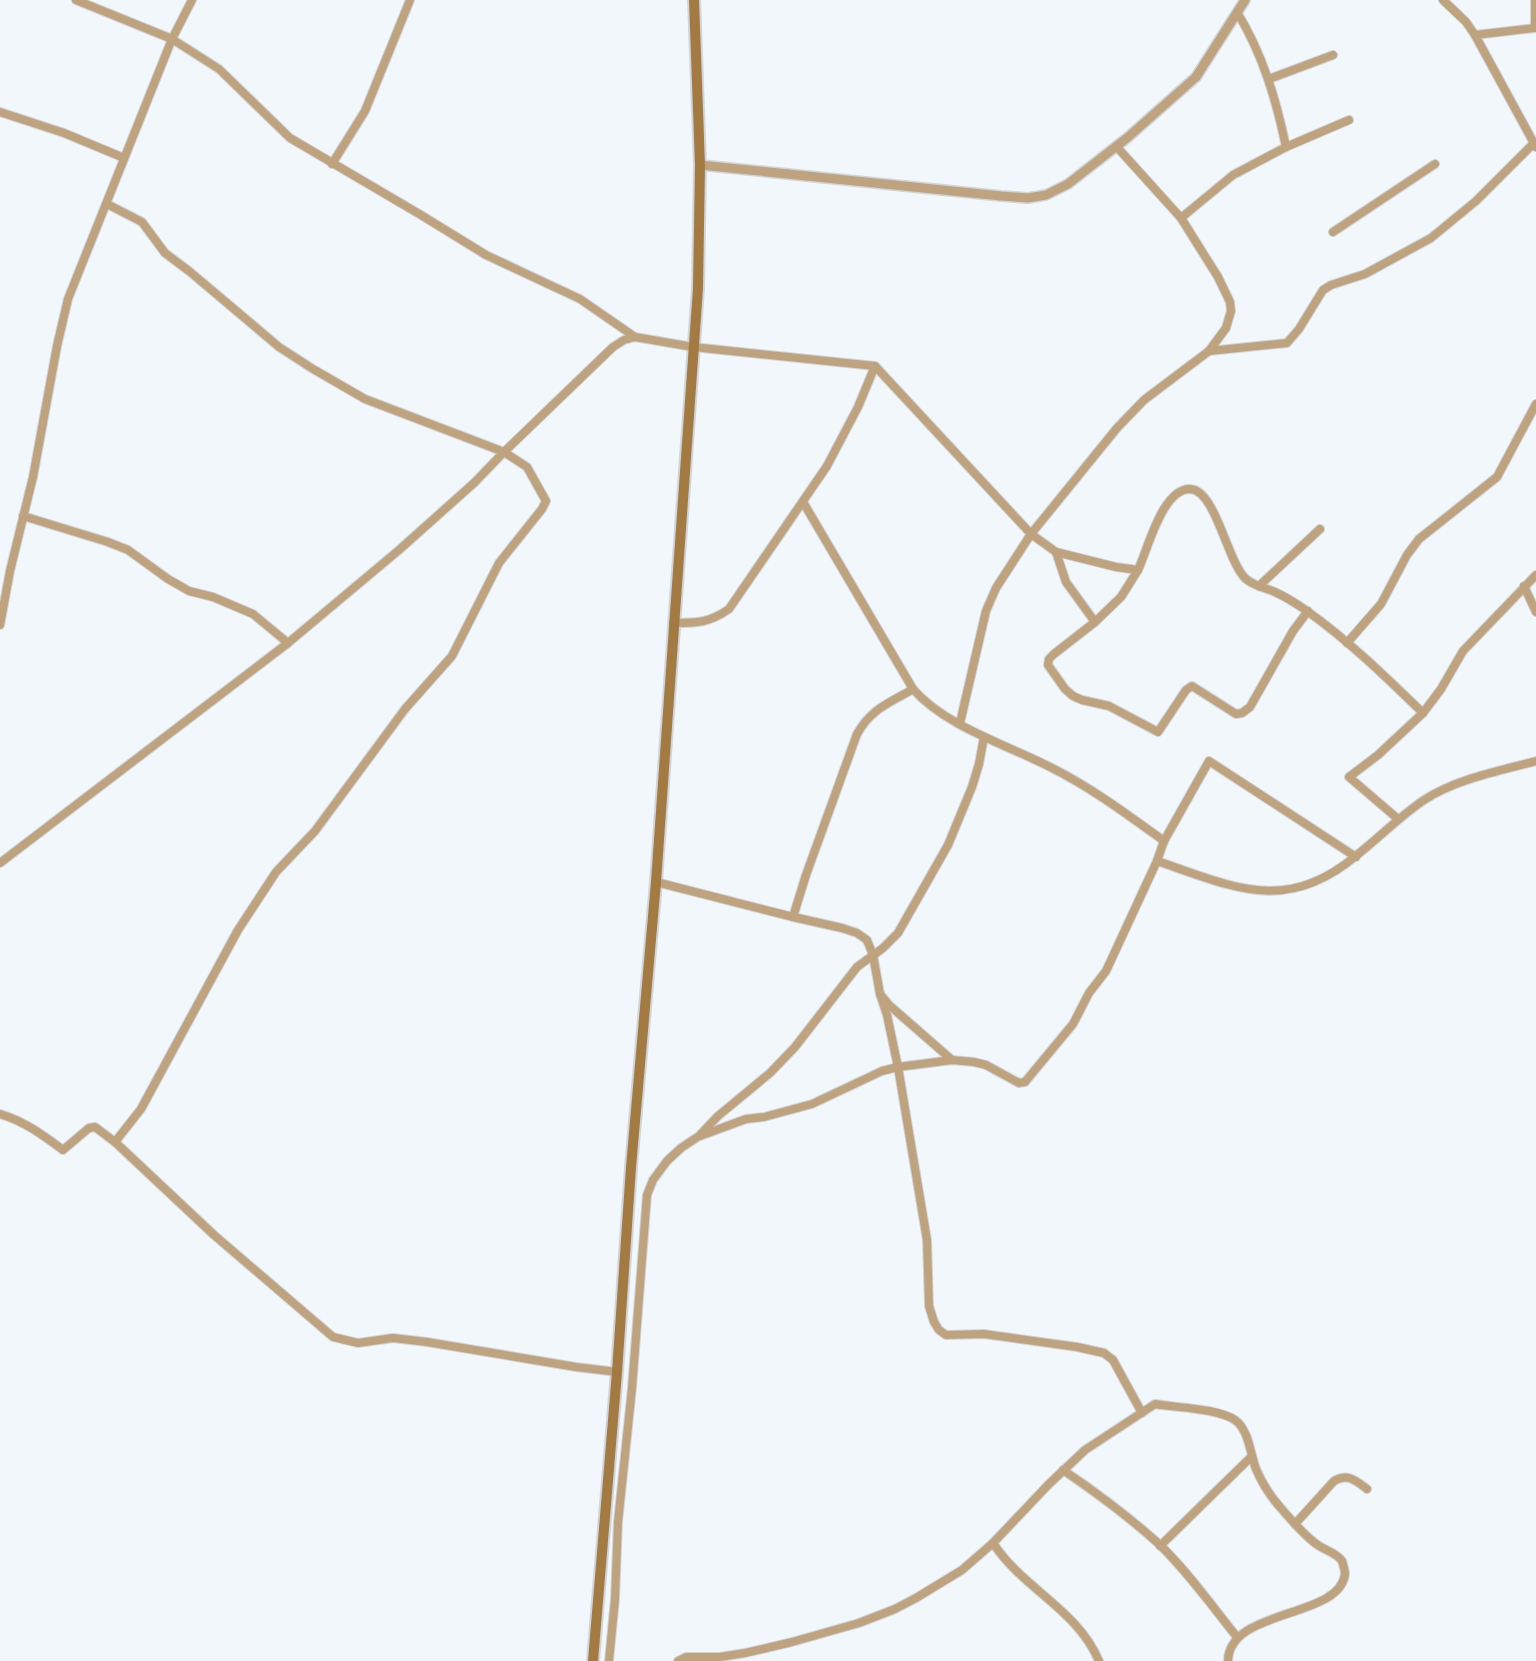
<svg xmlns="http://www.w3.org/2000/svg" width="1536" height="1661" viewBox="0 0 1536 1661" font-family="'PT Sans',sans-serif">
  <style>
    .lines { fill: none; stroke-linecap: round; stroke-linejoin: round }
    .minor-casing { stroke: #cfd5da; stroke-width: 10 }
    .tertiary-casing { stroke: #cfd5da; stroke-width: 12 }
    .secondary-casing { stroke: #cfd5da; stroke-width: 14 }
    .minor { stroke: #bfa37f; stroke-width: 8 }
    .tertiary { stroke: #bfa37f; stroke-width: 9 }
    .secondary { stroke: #a27a42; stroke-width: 10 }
  </style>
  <rect width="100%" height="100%" fill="#f2f7fb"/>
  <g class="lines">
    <defs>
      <g id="minor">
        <polyline points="76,0 172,39 219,69 290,138 421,215 486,255 580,299 635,337"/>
        <polyline points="1443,0 1466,22 1475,35 1536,147"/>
        <polyline points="1475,35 1535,28 1535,0"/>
        <polyline points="1269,79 1333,55"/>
        <polyline points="0,112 64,133 124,158"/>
        <path d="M1116,146L1181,218L1218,277L1230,302L1231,311L1226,328L1209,351L1144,400L1117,428L1031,534L1056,552L1116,567L1138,570C1148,549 1162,489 1190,489C1216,490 1227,562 1246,579C1254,586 1266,588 1275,592C1286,597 1297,604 1307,611C1348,640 1387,678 1423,713"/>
        <polyline points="1286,147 1349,120"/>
        <polyline points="332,164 365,111 410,0"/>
        <path d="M1181,218L1233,175L1286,147C1276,99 1263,55 1237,12"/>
        <polyline points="1333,232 1435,164"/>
        <polyline points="1209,351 1287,343 1299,329 1323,290 1331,285 1365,274 1431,238 1476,201 1534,143"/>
        <polyline points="803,502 913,689"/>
        <polyline points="23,516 108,542 128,550 168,579 189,591 213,597 253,614 288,643"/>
        <polyline points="1056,552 1066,582 1095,622"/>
        <polyline points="1138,570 1121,597 1095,622 1054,654 1049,659 1048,665 1065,689 1073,696 1082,700 1109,706 1158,732 1186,690 1192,686 1236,714 1242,713 1250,707 1293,631 1308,611"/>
        <polyline points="1259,586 1320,529"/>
        <polyline points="1524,586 1536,612"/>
        <path d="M673,623C697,623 709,623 729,609L827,466L858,407L875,366"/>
        <polyline points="0,625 10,571 33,477 57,346 68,299 172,39 192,0"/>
        <polyline points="1347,643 1381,604 1407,555 1419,539 1497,477 1536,404"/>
        <polyline points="1398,819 1349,777 1378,755 1423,713 1441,689 1463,651 1536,575"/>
        <polyline points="1164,841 1209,761 1356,857"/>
        <polyline points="0,863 288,643 399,550 474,483 504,452 613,347 624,340 635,337 693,347 875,366 1031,534 996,588 986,611 960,723"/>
        <path d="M656,882L793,917L806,875L857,734C872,708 888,704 913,689C946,727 1008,745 1052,768C1092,788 1128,815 1164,841L1157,861C1234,887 1286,915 1357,855C1380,837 1400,816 1424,800C1456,779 1499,771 1536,761"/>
        <polyline points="793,917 842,928 857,933 867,940 873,955 880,994 889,1005 952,1060"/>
        <polyline points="880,994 887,1015 898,1067 927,1240 929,1306 934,1322 939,1330 946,1335 984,1334 1077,1347 1104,1353 1113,1360 1142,1413"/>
        <path d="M0,1114C24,1121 43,1135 63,1150L89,1128L95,1127L115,1142L141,1109L238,930L276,872L315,831L405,709L452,656L499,563L542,509L546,501L527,467L504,452L365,399L313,369L279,347L189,271L165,253L142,222L107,204"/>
        <polyline points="700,1136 746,1119 764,1117 812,1104 882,1071 898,1067 952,1060 974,1062 986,1065 1019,1083 1025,1082 1073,1024 1089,993 1106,971 1157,861"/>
        <polyline points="115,1142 214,1235 333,1337 358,1343 393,1338 427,1342 576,1367 617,1372"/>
        <path d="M1063,1470C1097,1493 1129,1517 1159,1544C1188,1572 1212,1606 1237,1637"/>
        <path d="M1295,1524L1334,1481C1348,1473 1355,1480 1367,1489"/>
        <path d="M993,1543C1023,1589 1077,1609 1099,1661"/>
        <polyline points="1160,1546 1252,1456"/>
        <polyline points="609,1661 615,1599 618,1522 632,1388 647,1195 653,1180 667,1161 681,1148 699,1136 718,1116 770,1073 795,1047 857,967 883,948 898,933 948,845 972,787 979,764 984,737"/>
        <path d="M678,1661L686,1657H720L745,1653L792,1642L859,1623L895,1609L916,1598L962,1570L993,1543L1048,1485L1085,1450L1155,1404C1177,1408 1217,1408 1235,1420C1249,1430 1250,1453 1256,1469C1262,1483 1270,1496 1280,1507C1291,1520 1302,1533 1315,1543C1323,1550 1336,1552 1342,1561C1343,1564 1345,1571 1345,1574C1340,1619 1229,1608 1228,1661"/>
      </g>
      <polyline id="tertiary" points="700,165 1001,196 1028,198 1046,195 1068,184 1127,138 1196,77 1245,0"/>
      <polyline id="secondary" points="593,1661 617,1372 631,1167 656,882 698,288 700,165 694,0"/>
    </defs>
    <use href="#minor" class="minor-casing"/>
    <use href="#tertiary" class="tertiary-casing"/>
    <use href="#secondary" class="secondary-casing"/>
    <use href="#minor" class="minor"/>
    <use href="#tertiary" class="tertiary"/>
    <use href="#secondary" class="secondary"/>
  </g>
</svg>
